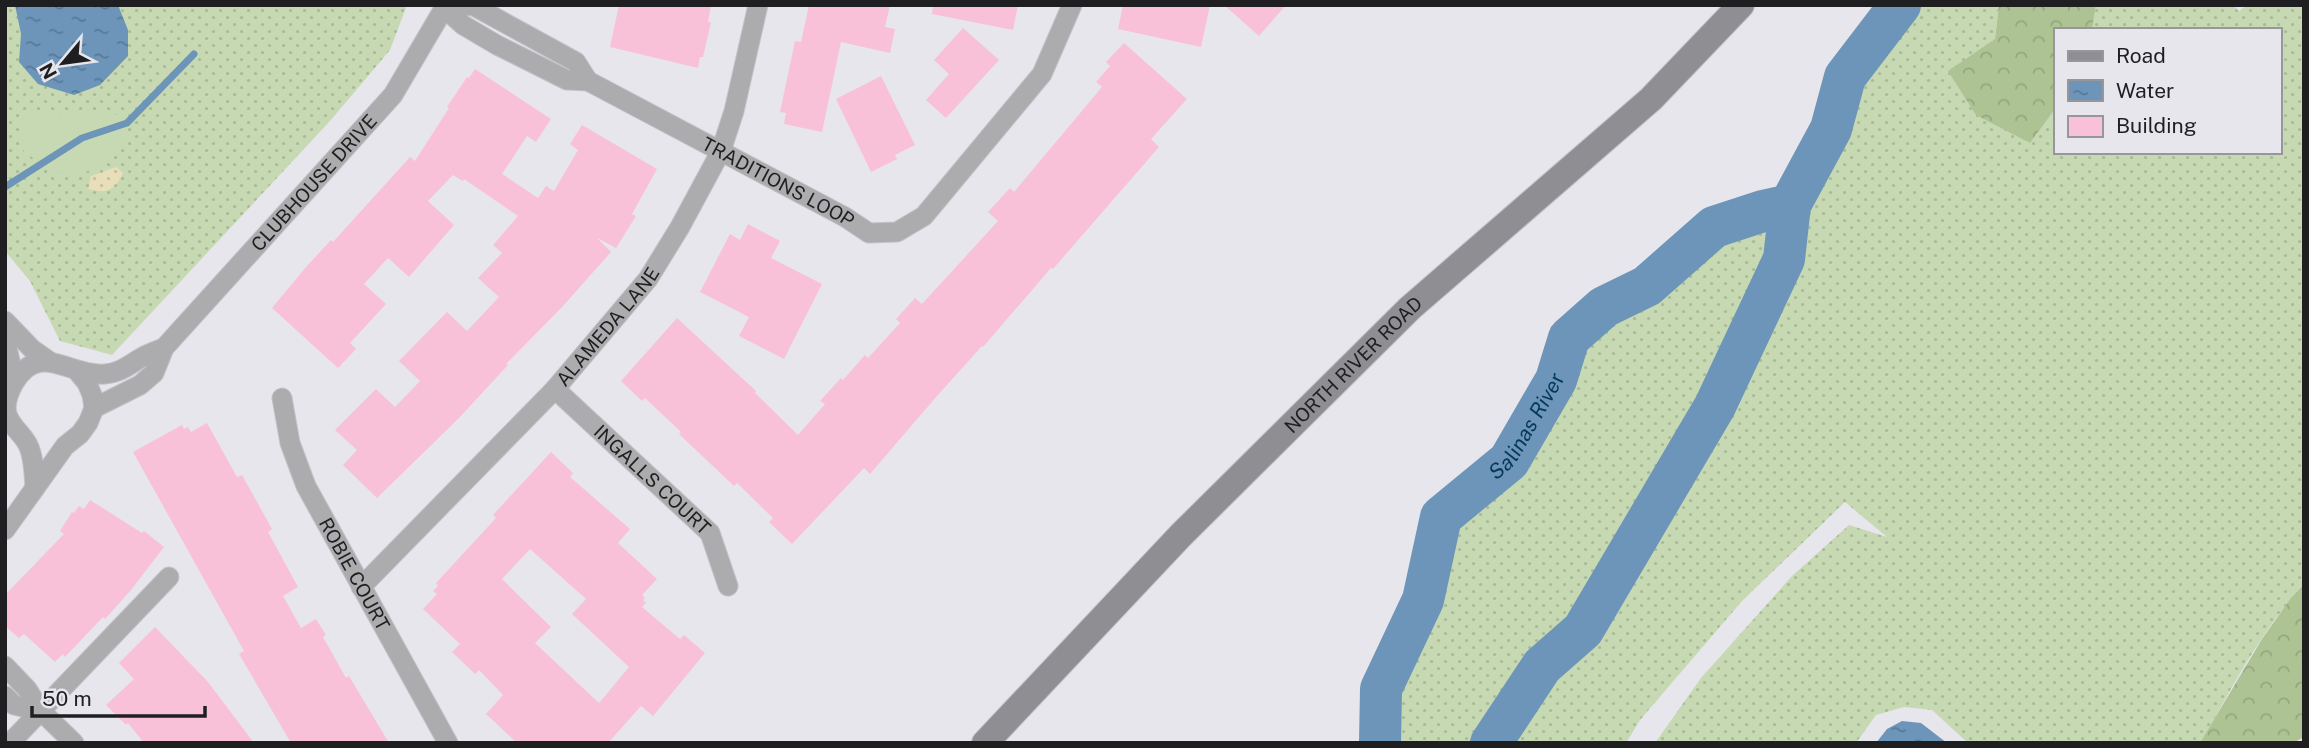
<svg xmlns="http://www.w3.org/2000/svg" width="2309" height="748" viewBox="0 0 2309 748" font-family="'Public Sans',sans-serif">
  <style>
    .grass { fill: url(#grass-dots) }
    .forest { fill: url(#forest-crowns) }
    .sand { fill: url(#sand-dots) }
    .garden { fill: #c7d9b2 }
    .water { fill: url(#water-ripples) }
    .lines { fill: none; stroke-linecap: round; stroke-linejoin: round }
    .stream { stroke: #6c95b9; stroke-width: 7 }
    .river { stroke: #6c95b9; stroke-width: 42 }
    .building { fill: #f9c1d7; fill-rule: evenodd }
    .minor-casing { stroke: #c3c2c8; stroke-width: 21 }
    .secondary-casing { stroke: #c3c2c8; stroke-width: 28 }
    .minor { stroke: #acacae; stroke-width: 19 }
    .secondary { stroke: #8f8e93; stroke-width: 26 }
    .labels { text-anchor: middle; stroke-width: 6; stroke-linejoin: round; paint-order: stroke }
    .street-label { font-size: 19px; fill: #1f1f21; stroke: #e7e6ed }
    .water-label { font-size: 21px; font-style: italic; fill: #05385b; stroke: #e7e6ed }
  </style>
  <defs>
    <pattern id="grass-dots" width="8" height="8" patternUnits="userSpaceOnUse" patternTransform="scale(1.75)"><rect width="8" height="8" fill="#c7d9b2"/><path d="M2 2h.1M6 6h.1" fill="none" stroke="#aaba99" stroke-width="1.8" stroke-linecap="round"/></pattern>
    <pattern id="forest-crowns" width="20" height="18" patternUnits="userSpaceOnUse" patternTransform="scale(1.75)"><rect width="20" height="18" fill="#adc393"/><path d="M2 6a3 3 0 1 1 6 0M12 15a3 3 0 1 1 6 0" fill="none" stroke="#94a77e"/></pattern>
    <pattern id="sand-dots" width="8" height="8" patternUnits="userSpaceOnUse" patternTransform="scale(1.75)"><rect width="8" height="8" fill="#e8deb9"/><path d="M2 2h.1M6 6h.1" fill="none" stroke="#c7be9f" stroke-width="1.8" stroke-linecap="round"/></pattern>
    <pattern id="water-ripples" width="26" height="14" patternUnits="userSpaceOnUse" patternTransform="scale(1.75)"><rect width="26" height="14" fill="#6c95b9"/><path d="M2 4q2-2 4 0t4 0M15 11q2-2 4 0t4 0" fill="none" stroke="#587996"/></pattern>
  </defs>
  <rect width="100%" height="100%" fill="#e7e6ed"/>
  <g class="grass">
    <polygon points="5,5 407,5 390,50 330,121 112,355 60,341 30,281 5,251"/>
    <path d="M1915,5H1999L1995,39L2030,142L2055,109V152H2279V30H2092L2096,5H2233L2239,11L2247,5H2304V585C2261,630 2232,688 2202,741L1968,743L1932,710L1904,707L1876,715L1856,743H1655L1701,678L1792,576L1849,525L1887,537L1845,502L1742,601L1640,720L1626,743H1392L1395,693L1438,593L1455,520L1526,450L1565,385L1576,349L1603,320L1660,289L1696,255L1743,229L1793,218L1822,171L1847,118L1860,79Z"/>
  </g>
  <g class="forest">
    <polygon points="1999,5 2096,5 2092,30 2055,30 2055,109 2030,143 1976,115 1948,71 1995,39"/>
    <polygon points="2304,585 2304,737 2293,743 2200,743 2262,639 2291,598"/>
  </g>
  <path class="sand" d="M116,167L123,173C115,191 106,194 88,189L91,176Z"/>
  <path class="garden" d="M36,110L64,115L100,112L118,115L127,130L128,143C112,161 83,181 57,172C45,168 34,158 24,152L19,132L21,120Z"/>
  <g class="water">
    <polygon points="15,5 118,5 128,30 128,56 100,85 74,95 38,84 19,62 21,34"/>
    <polygon points="1902,721 1921,723 1947,743 1876,743 1887,729"/>
  </g>
  <g class="lines">
    <polyline class="stream" points="5,187 82,138 127,123 194,54"/>
    <g class="river">
      <path id="s1" d="M1380,743L1381,689L1423,600L1441,517L1509,461L1556,380L1569,338L1604,307L1647,286L1714,227L1763,211L1790,205L1831,129L1845,77L1900,5"/>
      <polyline points="1491,743 1542,666 1583,630 1715,406 1784,259 1790,205"/>
    </g>
  </g>
  <g class="building">
    <polygon points="619,5 711,5 708,22 711,22 703,57 700,57 698,68 610,47"/>
    <polygon points="809,5 890,5 885,27 895,29 890,53 841,42 822,132 784,124 786,113 780,112 795,41 801,42"/>
    <polygon points="933,5 1018,5 1013,30 932,14"/>
    <polygon points="1123,5 1210,5 1201,47 1118,29"/>
    <polygon points="1224,5 1286,5 1259,36"/>
    <polygon points="963,28 999,60 946,118 926,100 949,74 934,60"/>
    <polygon points="1124,43 1187,99 1151,139 1159,147 1053,269 1051,268 983,347 982,346 937,396 870,474 864,468 792,544 769,522 773,518 737,483 734,486 679,434 681,432 645,398 642,401 621,381 677,318 756,391 755,393 798,435 825,404 820,401 841,378 843,380 865,355 868,358 900,323 896,319 915,298 922,304 998,221 988,212 1010,188 1014,192 1102,87 1096,82 1110,66 1106,62"/>
    <polygon points="475,69 551,119 536,142 527,136 502,174 538,198 546,186 554,191 578,150 570,144 582,125 657,169 632,214 636,216 616,248 597,238 611,252 563,306 506,364 508,365 459,418 377,498 343,465 357,450 335,430 376,389 395,407 420,381 399,361 447,312 467,331 499,297 478,278 502,253 493,245 518,216 464,179 463,181 453,175 428,201 454,225 409,277 388,258 364,284 386,304 350,343 356,349 338,368 272,308 306,267 331,240 333,242 410,157 415,161 449,108 447,107 467,77 469,78"/>
    <polygon points="881,76 915,145 895,155 897,159 871,172 836,99"/>
    <polygon points="748,224 780,241 771,258 822,284 784,359 739,336 749,317 700,292 730,234 740,240"/>
    <polygon points="207,423 237,477 242,475 272,529 268,532 298,587 283,596 301,628 316,619 326,635 323,637 346,678 349,676 389,743 291,743 239,654 244,651 133,452 182,425 184,429 188,427 191,432"/>
    <path d="M551,452L573,473L570,477L630,529L618,543L657,579L642,595L645,598L643,600L646,603L642,607L680,639L684,635L705,653L653,716L641,706L608,743H517L486,714L503,695L479,670L475,674L452,652L460,644L423,609L437,594L433,591L438,586L436,583L496,518L493,515ZM530,549L586,599L572,614L629,667L599,703L535,643L551,627L502,579Z"/>
    <polygon points="90,500 142,533 144,531 164,547 131,590 105,619 103,617 65,657 63,654 55,662 24,634 19,638 5,626 5,595 64,534 60,531 72,512 74,513 79,506 84,509"/>
    <polygon points="155,627 208,682 254,743 144,743 128,723 126,725 106,705 134,679 119,663"/>
  </g>
  <g class="lines">
    <defs>
      <g id="minor">
        <path id="s2" d="M445,9L463,25L497,45L567,80L588,81L845,217L869,233L897,232L924,216L1042,74L1072,5"/>
        <polyline points="445,9 472,5 576,62 588,81"/>
        <polyline points="5,321 32,349 49,361"/>
        <polyline points="5,339 11,365 10,390"/>
        <path id="s3" d="M555,389L710,533L728,586"/>
        <path id="s4" d="M282,398L290,443L306,486L448,743"/>
        <path id="s5" d="M94,408L140,385L154,373L164,348L393,95L446,5"/>
        <path d="M35,488C34,474 34,457 28,445C23,434 11,427 7,414C4,403 9,392 14,383C39,340 70,377 105,374C119,373 128,366 139,359C147,354 156,351 164,348"/>
        <polyline points="5,530 65,446 80,434 88,423 94,408 92,395 87,383 78,372"/>
        <path id="s6" d="M361,587L555,389L648,279L680,227L721,151L734,111L758,5"/>
        <polyline points="5,666 27,689 41,711 74,743"/>
        <polyline points="5,696 14,705 41,711"/>
        <polyline points="10,743 169,577"/>
      </g>
      <g id="secondary">
        <path id="s7" d="M985,743L1181,535L1410,308L1651,99L1741,5"/>
      </g>
    </defs>
    <use href="#minor" class="minor-casing"/>
    <use href="#secondary" class="secondary-casing"/>
    <use href="#minor" class="minor"/>
    <use href="#secondary" class="secondary"/>
  </g>
  <g class="labels">
    <g class="street-label">
      <text dy="7" stroke="none"><textPath href="#s2" startOffset="378">TRADITIONS LOOP</textPath></text>
      <text dy="7" stroke="none"><textPath href="#s5" startOffset="320">CLUBHOUSE DRIVE</textPath></text>
      <text dy="7" stroke="none"><textPath href="#s6" startOffset="359">ALAMEDA LANE</textPath></text>
      <text dy="7" stroke="none"><textPath href="#s7" startOffset="528">NORTH RIVER ROAD</textPath></text>
      <text dy="7" stroke="none"><textPath href="#s3" startOffset="133">INGALLS COURT</textPath></text>
      <text dy="7" stroke="none"><textPath href="#s4" startOffset="192">ROBIE COURT</textPath></text>
    </g>
    <g class="water-label">
      <text dy="7" stroke="none"><textPath href="#s1" startOffset="364">Salinas River</textPath></text>
    </g>
  </g>
  <rect width="2309" height="748" fill="none" stroke="#1f1f21" stroke-width="14"/>
  <rect x="2054" y="28" width="228" height="126" fill="#e7e6ed" stroke="#97969b" stroke-width="2"/>
  <rect x="2068" y="51" width="35" height="10" fill="#8f8e93" stroke="#97969b" stroke-width="2"/>
  <text x="2116" y="63" font-size="21" fill="#1f1f21">Road</text>
  <rect x="2068" y="80" width="35" height="21" fill="url(#water-ripples)" stroke="#97969b" stroke-width="2"/>
  <text x="2116" y="98" font-size="21" fill="#1f1f21">Water</text>
  <rect x="2068" y="116" width="35" height="21" fill="#f9c1d7" stroke="#97969b" stroke-width="2"/>
  <text x="2116" y="133" font-size="21" fill="#1f1f21">Building</text>
  <g transform="translate(63 63) rotate(241)" stroke="#e7e6ed" stroke-width="5" paint-order="stroke">
  <path d="M0-5L12 26L0 18L-12 26Z" fill="#1f1f21"/>
  <text y="-10" font-size="19" font-weight="bold" text-anchor="middle" fill="#1f1f21">N</text>
  </g>
  <path d="M32 706v10h173v-10" fill="none" stroke="#1f1f21" stroke-width="3.5"/>
  <text x="42" y="706" font-size="21" fill="#1f1f21" stroke="#e7e6ed" stroke-width="5" paint-order="stroke">50 m</text>
</svg>
